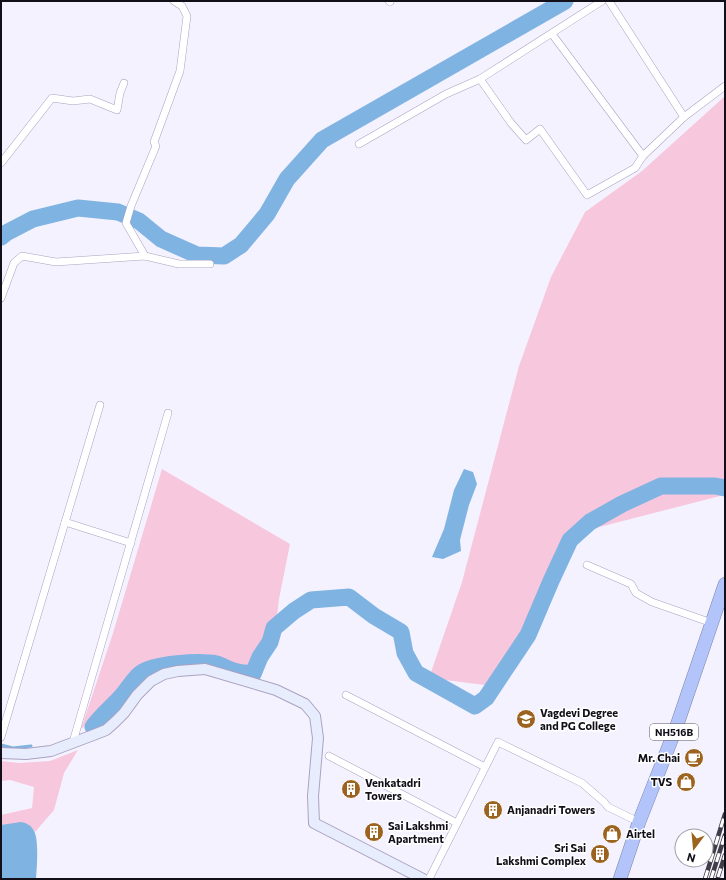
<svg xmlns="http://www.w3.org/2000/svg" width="726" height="880" viewBox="0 0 726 880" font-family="Commissioner,sans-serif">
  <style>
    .green { fill: #f7c7dd }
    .water { fill: #7fb3e2 }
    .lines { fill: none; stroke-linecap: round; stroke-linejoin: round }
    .stream { stroke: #7fb3e2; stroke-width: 3 }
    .river { stroke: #7fb3e2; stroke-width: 17 }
    .street-casing { stroke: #aaa2c0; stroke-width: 8 }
    .secondary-casing { stroke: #aaa2c0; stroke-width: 12 }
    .highway-casing { stroke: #7b85ab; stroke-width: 14 }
    .street { stroke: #fff; stroke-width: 7 }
    .secondary { stroke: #e8edfe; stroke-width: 10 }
    .highway { stroke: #b3c4fa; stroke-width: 13 }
    .rail-casing { stroke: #403d48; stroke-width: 4.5 }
    .rail { stroke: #fff; stroke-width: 3; stroke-dasharray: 9; stroke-linecap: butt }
    .labels { text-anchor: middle; stroke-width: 3; stroke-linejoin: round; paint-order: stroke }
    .shield { fill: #fff; stroke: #59575e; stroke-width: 1 }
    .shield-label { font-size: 10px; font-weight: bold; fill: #120f19 }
    .poi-label { font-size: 11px; font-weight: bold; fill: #120f19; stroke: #fff; text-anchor: start }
  </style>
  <rect width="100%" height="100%" fill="#f5f2ff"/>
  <g class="green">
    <polygon points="724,97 725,493 724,495 576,533 501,687 429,678 462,582 519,366 551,277 585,212 642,171"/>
    <polygon points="162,469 290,544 279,599 274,642 258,679 217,661 196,660 172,662 158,664 135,672 110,705 81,729 113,633"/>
    <polygon points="78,750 64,773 54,810 35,832 28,824 1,825 1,815 32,808 34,787 10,780 1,781 1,761 19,763 50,761"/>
  </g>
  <g class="water">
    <polygon points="464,469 473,472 477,484 469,505 460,540 461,551 443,559 432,557 444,529 454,490"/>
    <path d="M21,822C27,823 31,825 34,831C39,840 37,868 36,879H1V825Z"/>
  </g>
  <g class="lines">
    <polyline class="stream" points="1,745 13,748 31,746"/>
    <g class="river">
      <polyline points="1,237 6,233 33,219 78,208 118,212 139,221 161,239 197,255 224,256 241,245 267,214 287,179 322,140 565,1"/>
      <path d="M93,727C101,716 111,708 120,698C127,691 132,681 140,674C153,663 201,661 217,664C223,666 229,670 234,671C240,673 247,673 253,674L260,657L270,642L274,628L294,611L311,600L349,597L374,616L401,632L405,653L416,673L475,706L486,698L528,635L551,581L570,540L590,522L622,504L661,486H715L725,488"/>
    </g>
    <defs>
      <g id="street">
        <polyline points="389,1 390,2"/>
        <polyline points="609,1 684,117"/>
        <polyline points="552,34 643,156 684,117 725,86"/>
        <polyline points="480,79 511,123 526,140 540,129 587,195 635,168 643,156"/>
        <polyline points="359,144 446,94 480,79 602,1"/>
        <polyline points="1,163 52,98 73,101 90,99 117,110 120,93 124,83"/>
        <polyline points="145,256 126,223 131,206 156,146 154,142 180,71 187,16 182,6 174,1"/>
        <polyline points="1,298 14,263 22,256 56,262 145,256 179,264 210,264"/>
        <polyline points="65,522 131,543"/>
        <polyline points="587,565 631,584 636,593 652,602 712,623"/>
        <polyline points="346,695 485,767"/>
        <polyline points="1,737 100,405"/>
        <polyline points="73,742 168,413"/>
        <polyline points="329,756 457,823"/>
        <polyline points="429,879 498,742 582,783 604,802 608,807 639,822"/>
      </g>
      <polyline id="secondary" points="1,753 26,754 51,751 96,734 106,730 115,722 124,713 137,695 151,681 164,674 178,671 205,669 276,690 305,704 315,716 318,738 313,796 314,823 423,879"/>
      <polyline id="highway" points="620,879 639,822 676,728 725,584"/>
    </defs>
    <use href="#street" class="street-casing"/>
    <use href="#secondary" class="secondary-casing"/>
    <use href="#highway" class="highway-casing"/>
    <use href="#street" class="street"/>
    <use href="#secondary" class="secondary"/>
    <use href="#highway" class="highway"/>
    <defs>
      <g id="rail">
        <polyline points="718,877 725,855"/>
        <polyline points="705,879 725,814"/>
        <polyline points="711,879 725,835"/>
      </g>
    </defs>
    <use href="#rail" class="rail-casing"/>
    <use href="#rail" class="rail"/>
  </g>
  <defs>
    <symbol id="university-disc" viewBox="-11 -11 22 22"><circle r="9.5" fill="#9b631f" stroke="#fff"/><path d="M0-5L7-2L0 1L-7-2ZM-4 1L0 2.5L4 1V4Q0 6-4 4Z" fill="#fff"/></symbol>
    <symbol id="cafe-disc" viewBox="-11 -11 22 22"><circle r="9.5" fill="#9b631f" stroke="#fff"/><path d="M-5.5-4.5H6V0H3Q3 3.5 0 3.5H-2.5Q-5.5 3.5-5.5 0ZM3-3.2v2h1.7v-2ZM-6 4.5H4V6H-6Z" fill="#fff"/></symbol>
    <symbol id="shop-disc" viewBox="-11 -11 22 22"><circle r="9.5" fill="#9b631f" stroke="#fff"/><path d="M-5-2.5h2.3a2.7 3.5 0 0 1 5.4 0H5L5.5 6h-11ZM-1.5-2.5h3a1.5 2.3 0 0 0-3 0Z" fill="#fff"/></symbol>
    <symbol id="building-disc" viewBox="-11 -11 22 22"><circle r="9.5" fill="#9b631f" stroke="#fff"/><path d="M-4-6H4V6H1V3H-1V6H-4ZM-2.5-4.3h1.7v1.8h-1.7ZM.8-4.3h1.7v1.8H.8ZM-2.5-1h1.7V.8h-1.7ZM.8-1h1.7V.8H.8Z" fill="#fff"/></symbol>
  </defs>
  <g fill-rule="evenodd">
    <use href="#university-disc" x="515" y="708" width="22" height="22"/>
    <use href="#cafe-disc" x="683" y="747" width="22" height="22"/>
    <use href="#shop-disc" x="675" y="771" width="22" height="22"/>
    <use href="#building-disc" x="340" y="778" width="22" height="22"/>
    <use href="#building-disc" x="482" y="799" width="22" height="22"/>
    <use href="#building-disc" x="363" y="821" width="22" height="22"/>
    <use href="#shop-disc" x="601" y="823" width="22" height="22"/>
    <use href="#building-disc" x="589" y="843" width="22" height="22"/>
  </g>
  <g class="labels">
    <rect class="shield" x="650" y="724" width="48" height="16" rx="3"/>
    <g class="shield-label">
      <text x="674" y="736">NH516B</text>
    </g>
    <g class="poi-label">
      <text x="540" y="717">Vagdevi Degree<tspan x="540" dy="13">and PG College</tspan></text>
      <text x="680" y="762" text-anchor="end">Mr. Chai</text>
      <text x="672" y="786" text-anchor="end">TVS</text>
      <text x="365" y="787">Venkatadri<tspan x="365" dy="13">Towers</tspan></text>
      <text x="507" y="814">Anjanadri Towers</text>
      <text x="388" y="830">Sai Lakshmi<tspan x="388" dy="13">Apartment</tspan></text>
      <text x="626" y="838">Airtel</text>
      <text x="586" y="852" text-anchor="end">Sri Sai<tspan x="586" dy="13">Lakshmi Complex</tspan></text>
    </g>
  </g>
  <rect width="726" height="880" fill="none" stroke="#120f19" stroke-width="4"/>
  <g transform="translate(694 848) rotate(196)"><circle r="19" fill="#ffffff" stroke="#a09fa3"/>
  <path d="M0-3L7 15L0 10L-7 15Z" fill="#9b631f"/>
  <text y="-6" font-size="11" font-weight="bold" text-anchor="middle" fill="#120f19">N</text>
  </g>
</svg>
